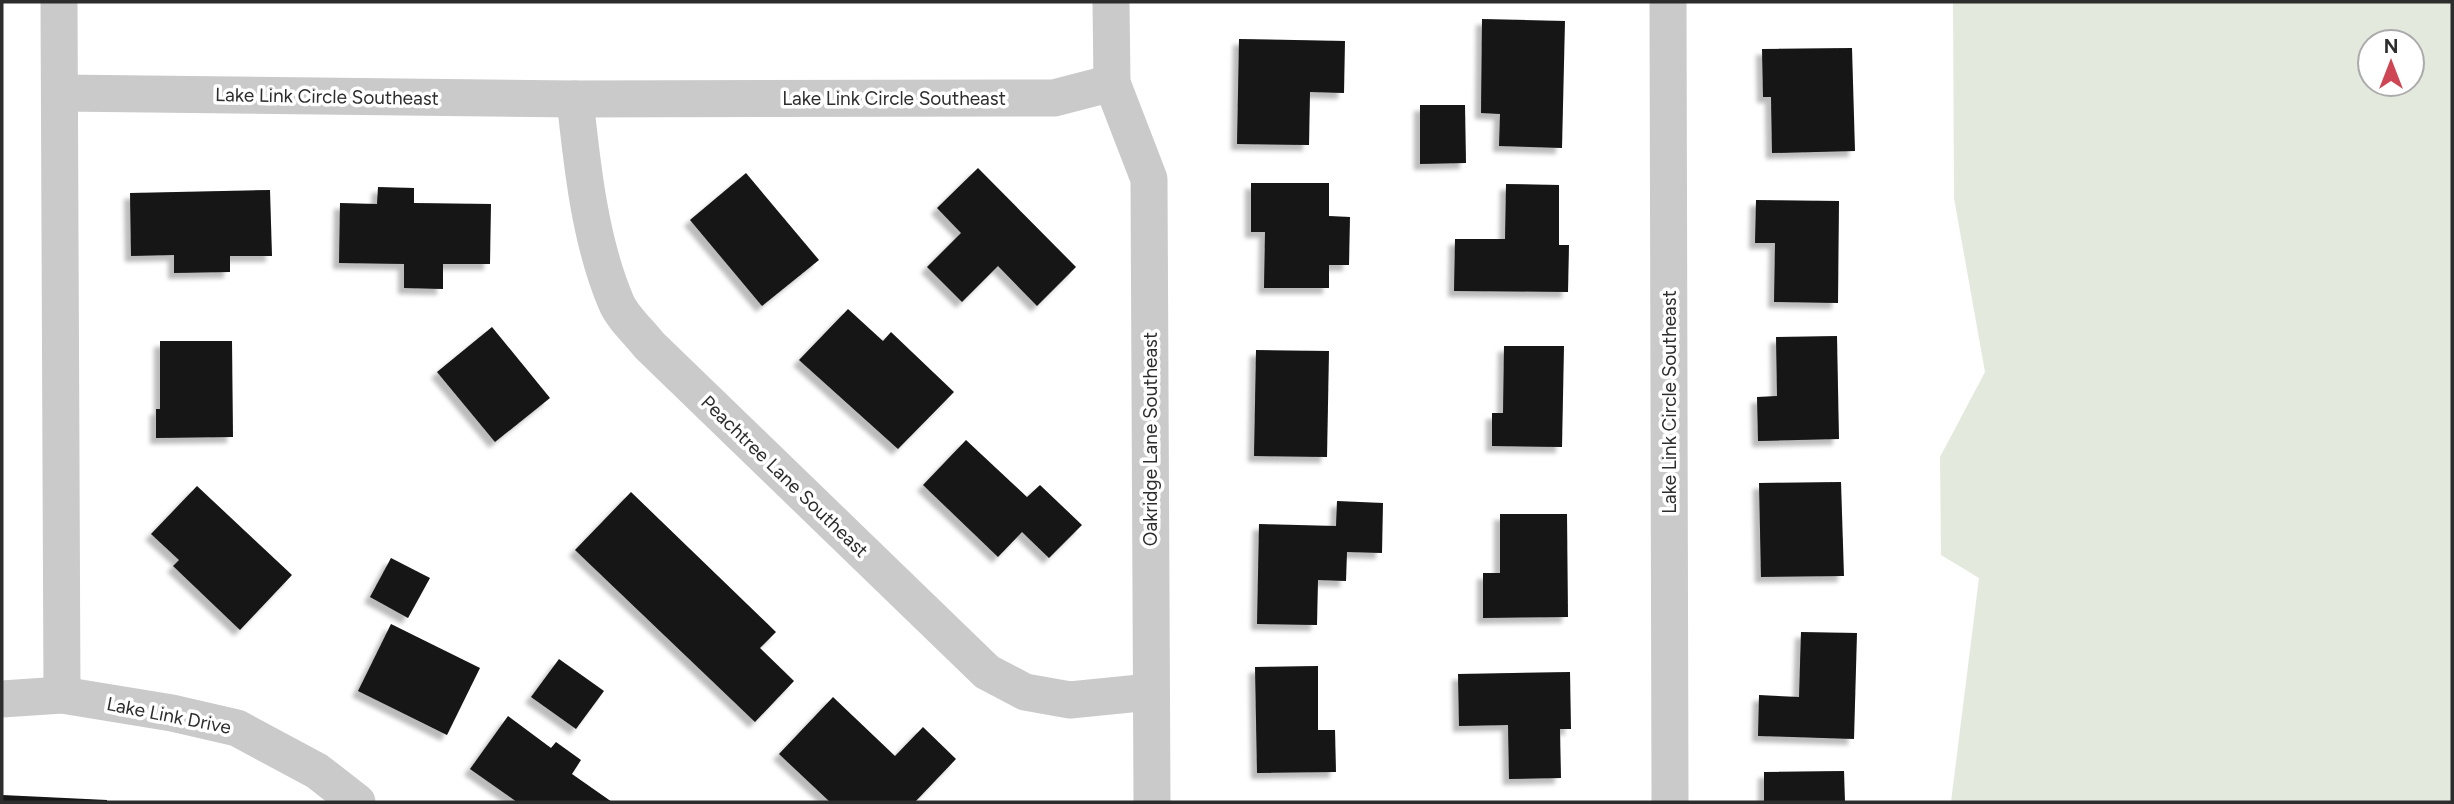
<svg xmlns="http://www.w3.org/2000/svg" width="2454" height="804" viewBox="0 0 2454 804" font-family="Figtree,sans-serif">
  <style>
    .green { fill: #e4e9dd; fill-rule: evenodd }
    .building { fill: #141414; filter: url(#shadow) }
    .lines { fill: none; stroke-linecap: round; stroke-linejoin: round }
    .minor { stroke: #cacaca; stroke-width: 37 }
    .labels { text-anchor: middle; stroke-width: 7; stroke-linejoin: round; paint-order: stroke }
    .street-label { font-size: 19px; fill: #2d2d2d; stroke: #fff }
  </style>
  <defs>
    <filter id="shadow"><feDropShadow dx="-6" dy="6" stdDeviation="2" flood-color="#0004"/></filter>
  </defs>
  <rect width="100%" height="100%" fill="#fff"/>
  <path class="green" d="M1953,2H2452V802H1951L1979,578L1941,555L1940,457L1985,372L1954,198ZM2370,42H2412V84H2370Z"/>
  <g class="building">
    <polygon points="1482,19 1565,21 1562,148 1499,146 1500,114 1481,113"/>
    <polygon points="1239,39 1345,41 1344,93 1310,92 1309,145 1237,144"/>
    <polygon points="1852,48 1855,151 1772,153 1771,97 1763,97 1762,49"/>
    <polygon points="1420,105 1465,105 1466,163 1420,164"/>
    <polygon points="978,168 1076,267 1037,306 998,266 962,302 927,267 961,233 937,208"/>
    <polygon points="746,173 819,260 762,306 690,220"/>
    <polygon points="1251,183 1329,183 1329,216 1350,217 1349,265 1329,265 1329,288 1264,288 1265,232 1251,232"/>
    <polygon points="1506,184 1559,185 1559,245 1569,245 1568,292 1454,291 1455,239 1505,239"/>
    <polygon points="378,187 414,188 414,203 491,204 490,264 443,264 443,289 404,288 404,264 339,263 340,203 377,204"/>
    <polygon points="270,190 272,256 230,256 230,272 174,273 174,255 131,256 130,193"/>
    <polygon points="1756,200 1839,201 1838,303 1774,302 1775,243 1755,243"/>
    <polygon points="848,309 883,341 891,332 954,392 898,449 799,360"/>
    <polygon points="492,327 550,398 495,442 437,372"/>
    <polygon points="1837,336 1839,439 1758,441 1757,397 1777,396 1776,337"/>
    <polygon points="160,341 232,341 233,437 156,438 156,409 160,409"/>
    <polygon points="1504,346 1564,346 1562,447 1492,446 1492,413 1503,413"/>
    <polygon points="1256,350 1329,351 1327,457 1254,456"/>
    <polygon points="966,440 1027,497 1040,485 1082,525 1049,558 1022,532 998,557 923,485"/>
    <polygon points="1841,482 1844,576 1761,577 1759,483"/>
    <polygon points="197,486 292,575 240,630 173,566 179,560 151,534"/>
    <polygon points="631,492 776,632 760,648 794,681 755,722 575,550"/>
    <polygon points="1337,501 1383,503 1382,553 1347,552 1346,581 1318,580 1317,625 1257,624 1259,524 1336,526"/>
    <polygon points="1500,514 1567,514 1568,617 1483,618 1483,573 1500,573"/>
    <polygon points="391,558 430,578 408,618 370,597"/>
    <polygon points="391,624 480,668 447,735 358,691"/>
    <polygon points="1801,632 1857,633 1854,739 1758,736 1759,695 1799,697"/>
    <polygon points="559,659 604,691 576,729 531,697"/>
    <polygon points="1318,666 1318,730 1335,730 1336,772 1257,773 1255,667"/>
    <polygon points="1570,672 1571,729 1560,729 1561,778 1509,779 1508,725 1459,726 1458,674"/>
    <polygon points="833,697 895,756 923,727 956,759 915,802 830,802 779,754"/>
    <polygon points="508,716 551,748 556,742 581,760 572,774 612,802 517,802 470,769"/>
    <polygon points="1844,771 1845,802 1764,802 1764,772"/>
    <polygon points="2,795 107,800 107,802 2,802"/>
  </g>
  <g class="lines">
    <g class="minor">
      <polyline points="59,2 62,695"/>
      <polyline points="1111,2 1112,83 1149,179 1152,802"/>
      <polyline points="1668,2 1670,802"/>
      <polyline points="61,93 575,99 1054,98 1112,83"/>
      <path d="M575,99C582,165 590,241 616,302C622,317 639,332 649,345L987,672L1025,692L1070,700L1150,692"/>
      <polyline points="2,699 62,695 172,713 237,728 317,771 357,802"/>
    </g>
  </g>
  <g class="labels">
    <g class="street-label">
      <text transform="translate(327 96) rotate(1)" y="7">Lake Link Circle Southeast</text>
      <text x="894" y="105">Lake Link Circle Southeast</text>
      <text transform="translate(1669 402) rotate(-90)" y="7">Lake Link Circle Southeast</text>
      <text transform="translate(1150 439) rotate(-90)" y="7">Oakridge Lane Southeast</text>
      <text transform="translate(785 476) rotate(44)" y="7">Peachtree Lane Southeast</text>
      <text transform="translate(169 715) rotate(11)" y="7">Lake Link Drive</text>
    </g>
  </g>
  <rect width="2454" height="804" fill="none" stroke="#2d2d2d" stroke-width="7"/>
  <g transform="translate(2391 63)"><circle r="33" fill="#ffffff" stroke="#ababab" stroke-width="2"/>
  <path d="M0-5L12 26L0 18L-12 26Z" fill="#ce4653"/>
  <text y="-10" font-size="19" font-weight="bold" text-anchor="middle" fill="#2d2d2d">N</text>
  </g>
</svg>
